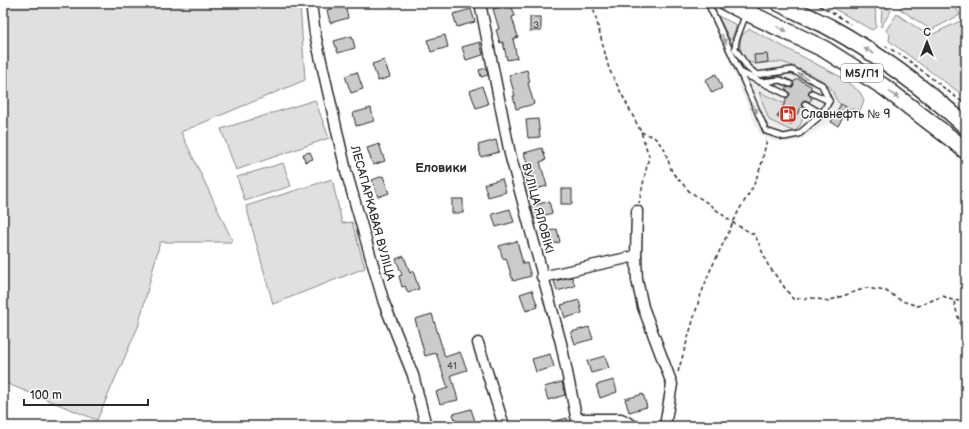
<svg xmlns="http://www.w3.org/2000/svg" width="969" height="429" viewBox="0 0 969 429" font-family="'Balsamiq Sans',sans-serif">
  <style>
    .built { fill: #efefef; fill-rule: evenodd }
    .green { fill: #e0e0e0; stroke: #868686 }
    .building { fill: #cbcbcb; stroke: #2b2b2b }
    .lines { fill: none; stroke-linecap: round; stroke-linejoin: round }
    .lane-casing { stroke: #2b2b2b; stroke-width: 8 }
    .street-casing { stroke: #2b2b2b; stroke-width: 13 }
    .primary-casing { stroke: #2b2b2b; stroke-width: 19 }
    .path { stroke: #2b2b2b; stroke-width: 1.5; stroke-dasharray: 4 3; stroke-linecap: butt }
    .lane { stroke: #fff; stroke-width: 5 }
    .street { stroke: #fff; stroke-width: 10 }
    .primary { stroke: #fff; stroke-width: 16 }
    .oneway { fill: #a0a0a0 }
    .labels { text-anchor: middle; stroke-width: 3; stroke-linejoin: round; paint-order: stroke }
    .number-label { font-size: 10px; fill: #535353 }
    .shield { fill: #fff; stroke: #6b6b6b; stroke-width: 1 }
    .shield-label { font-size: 11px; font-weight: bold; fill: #2b2b2b }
    .poi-label { font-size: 12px; fill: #2b2b2b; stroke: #fff; text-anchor: start }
    .street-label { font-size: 12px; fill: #2b2b2b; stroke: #fff }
    .neighbourhood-label { font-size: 13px; font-weight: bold; fill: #2b2b2b; stroke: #fff }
  </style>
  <rect width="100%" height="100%" fill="#fff"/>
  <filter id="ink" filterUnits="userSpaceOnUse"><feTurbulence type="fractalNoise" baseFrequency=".025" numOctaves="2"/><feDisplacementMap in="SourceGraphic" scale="8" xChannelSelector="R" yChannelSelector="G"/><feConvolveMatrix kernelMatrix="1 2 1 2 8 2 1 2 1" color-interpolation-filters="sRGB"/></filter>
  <g filter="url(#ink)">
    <path class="built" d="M727,37L730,40L732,38L740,42L742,53L755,64L776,61L784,63L819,80L830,86L836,102L841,104L831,122L798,141L787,142H775L765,138L759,133L720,40ZM798,79L811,86L812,99L800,108L795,131L790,130L769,120L779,101L785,104L786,101L785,88Z"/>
    <g class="green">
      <polygon points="3,3 300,3 305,80 181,132 233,242 160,242 138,327 97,420 3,382"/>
      <polygon points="824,3 875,3 876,27 872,30"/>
      <polygon points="904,3 953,3 960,15 931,30 900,9"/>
      <polygon points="882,4 891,11 881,27"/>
      <polygon points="897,14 929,36 962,20 966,24 966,92 960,93 889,41 890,35 886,30"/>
      <polygon points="718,16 737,25 732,38 730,40"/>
      <path d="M750,29L839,76L860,92L864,100L860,111C853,109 839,107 836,99C834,95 832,89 829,86C821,78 796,67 785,63C773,59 754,68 746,60C740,54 738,41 743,34C745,32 748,30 750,29Z"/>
      <path d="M759,92L785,104L777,117L791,124L799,110C806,116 801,126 795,131L790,130L769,120Z"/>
      <polygon points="315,100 329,138 236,170 221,129"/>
      <polygon points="283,163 291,186 245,201 237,177"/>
      <polygon points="332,179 342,223 352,222 365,268 273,304 246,206"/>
    </g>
    <g class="building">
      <polygon points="511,4 515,16 512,17 518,37 513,39 517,58 507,60 503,42 500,43 496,30 499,29 493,9"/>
      <polygon points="345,5 348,18 330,23 327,10"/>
      <polygon points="471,9 475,22 457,27 453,14"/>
      <rect x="530" y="17" width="11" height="14"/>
      <polygon points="445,35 448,47 431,52 427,40"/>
      <polygon points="352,36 355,48 338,53 334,41"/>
      <polygon points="480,42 483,55 466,60 462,47"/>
      <polygon points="767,54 768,62 755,64 754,55"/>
      <polygon points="384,60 390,77 378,81 372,64"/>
      <polygon points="486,68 488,75 481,77 479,70"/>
      <polygon points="527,70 530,82 528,83 534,104 516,109 513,96 515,96 509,75"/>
      <polygon points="357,72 363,89 351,93 345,76"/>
      <polygon points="716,74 722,88 712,93 705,80"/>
      <polygon points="798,79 811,86 811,89 808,93 812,99 809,102 805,100 802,102 802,106 791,124 777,117 786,101 786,98 790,95 789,92 785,88 792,87 794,85 793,82"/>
      <polygon points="482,86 488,104 476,108 470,91"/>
      <polygon points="841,104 848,108 838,126 831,122"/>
      <polygon points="371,108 374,121 356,126 353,113"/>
      <polygon points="538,119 540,137 528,138 526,120"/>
      <polygon points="496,140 499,152 481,157 478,145"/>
      <polygon points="379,144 385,161 373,165 367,148"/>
      <polygon points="542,148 546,160 540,162 547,186 529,191 525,178 531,177 524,153"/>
      <polygon points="310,152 313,159 305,162 303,154"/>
      <polygon points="383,176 389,193 378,197 372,180"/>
      <polygon points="502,179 506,192 488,197 484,184"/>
      <rect x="561" y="189" width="11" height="15"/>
      <rect x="452" y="199" width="11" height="14"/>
      <polygon points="549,201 552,213 534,219 531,206"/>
      <polygon points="510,209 514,222 496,227 492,214"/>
      <polygon points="557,229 560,242 546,246 542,233"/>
      <polygon points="517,241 523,264 527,263 531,276 513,281 506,258 503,259 499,246"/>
      <polygon points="404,256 410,273 413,271 419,289 408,293 405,286 402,287 399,276 402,275 396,259"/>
      <polygon points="572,277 575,286 557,291 554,281"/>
      <polygon points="532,290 538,307 526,311 520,294"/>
      <polygon points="579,300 582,313 565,318 561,305"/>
      <polygon points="432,314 445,357 460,352 467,370 451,375 458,400 440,404 436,392 448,388 436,353 425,356 415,319"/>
      <polygon points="589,327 593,339 575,344 571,332"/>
      <polygon points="550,354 554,367 536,372 532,359"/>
      <polygon points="605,356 609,368 591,373 587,361"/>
      <polygon points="614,380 617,392 600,398 596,385"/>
      <polygon points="562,382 565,395 548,400 544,387"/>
      <polygon points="643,394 647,407 629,412 625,399"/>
      <polygon points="471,409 475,421 457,426 453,414"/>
      <polygon points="567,418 570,426 545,426 545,424"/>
    </g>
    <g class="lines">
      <defs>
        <g id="lane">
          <polyline points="708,3 740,72 786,94"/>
          <polyline points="750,3 736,40 735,49 748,68 757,75 792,70 822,85 829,101"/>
          <polyline points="740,72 766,131 784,137 799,134 822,114"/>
          <polyline points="761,82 780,80 790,84"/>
          <polyline points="812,93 829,101"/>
          <polyline points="805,104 822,114 829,101"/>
        </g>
        <g id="street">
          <polyline points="311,3 315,34 346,171 384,303 413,375 426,426"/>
          <polyline points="480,3 510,154 561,343 578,426"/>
          <polyline points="636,256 637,211"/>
          <polyline points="542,277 636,256 637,280 643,307 672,384 665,426"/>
          <polyline points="478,343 504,426"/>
          <polyline points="577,419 621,419 634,426"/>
        </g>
        <g id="primary">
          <polyline points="727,3 824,49 884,87 953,140 966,151"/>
          <path d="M779,3C796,11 814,19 831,28C880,55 925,89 966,126"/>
        </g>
      </defs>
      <use href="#lane" class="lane-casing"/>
      <use href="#street" class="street-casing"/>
      <use href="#primary" class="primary-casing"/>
      <g class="path">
        <polyline points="592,3 609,69 641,132 649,156 639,203"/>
        <polyline points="813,3 830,11 850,24"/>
        <polyline points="965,3 966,5"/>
        <polyline points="885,46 903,56 966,105"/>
        <polyline points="641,132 654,137 664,148 672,172 689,191 709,204 733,223 755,235 768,265 793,299 813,298 828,301 866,288 886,291 902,301 918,306 943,296 954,301 966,300"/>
        <polyline points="954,302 963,335"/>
        <polyline points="966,332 963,335 965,370 963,409 966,415"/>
        <polyline points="678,372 699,300 709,273 739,210 753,187 761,166 767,139"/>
        <polyline points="966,426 966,425"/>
      </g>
      <use href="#lane" class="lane"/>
      <use href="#street" class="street"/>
      <use href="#primary" class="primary"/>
    </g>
    <defs><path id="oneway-solid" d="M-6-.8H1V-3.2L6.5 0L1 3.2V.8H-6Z"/></defs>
    <g class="oneway">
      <use href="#oneway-solid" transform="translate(782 29) rotate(26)"/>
      <use href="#oneway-solid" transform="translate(724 39) rotate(65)"/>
      <use href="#oneway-solid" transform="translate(869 51) rotate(-149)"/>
      <use href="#oneway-solid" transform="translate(803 76) rotate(-153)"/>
      <use href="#oneway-solid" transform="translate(894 95) rotate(37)"/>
      <use href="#oneway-solid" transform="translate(755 108) rotate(67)"/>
    </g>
  </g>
  <defs>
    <symbol id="fuel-square" viewBox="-11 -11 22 22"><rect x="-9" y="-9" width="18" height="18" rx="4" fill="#c8321e" stroke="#fff"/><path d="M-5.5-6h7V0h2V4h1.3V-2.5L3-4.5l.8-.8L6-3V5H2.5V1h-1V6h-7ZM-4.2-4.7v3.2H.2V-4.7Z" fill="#fff"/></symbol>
  </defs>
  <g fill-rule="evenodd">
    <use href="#fuel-square" x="778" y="104" width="20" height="20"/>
  </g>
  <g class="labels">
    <g class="number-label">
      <text x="536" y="28">3</text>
      <text x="452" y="369">41</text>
    </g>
    <rect class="shield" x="841" y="64" width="42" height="18" rx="3"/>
    <g class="shield-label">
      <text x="862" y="77">М5/П1</text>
    </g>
    <g class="poi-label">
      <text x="801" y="118">Славнефть № 9</text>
    </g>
    <g class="street-label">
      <text transform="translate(538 208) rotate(75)" y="4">ВУЛІЦА ЯЛОВІКІ</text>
      <text transform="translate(373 213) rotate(75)" y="4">ЛЕСАПАРКАВАЯ ВУЛІЦА</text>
    </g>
    <g class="neighbourhood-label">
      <text x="441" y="172">Еловики</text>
    </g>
  </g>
  <rect width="969" height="429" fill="none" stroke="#fff" stroke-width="16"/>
  <rect x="8" y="8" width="953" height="413" fill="none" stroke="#2b2b2b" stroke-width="1.5" filter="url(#ink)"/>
  <g transform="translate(927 42)" stroke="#ffffff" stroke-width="3" paint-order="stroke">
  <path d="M0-3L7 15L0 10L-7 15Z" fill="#2b2b2b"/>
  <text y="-6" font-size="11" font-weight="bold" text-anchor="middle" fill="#2b2b2b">С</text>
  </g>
  <path d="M24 399v6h124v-6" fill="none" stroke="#2b2b2b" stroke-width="2"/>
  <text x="30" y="399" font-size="12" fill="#2b2b2b" stroke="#ffffff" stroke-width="3" paint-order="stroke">100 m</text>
</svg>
